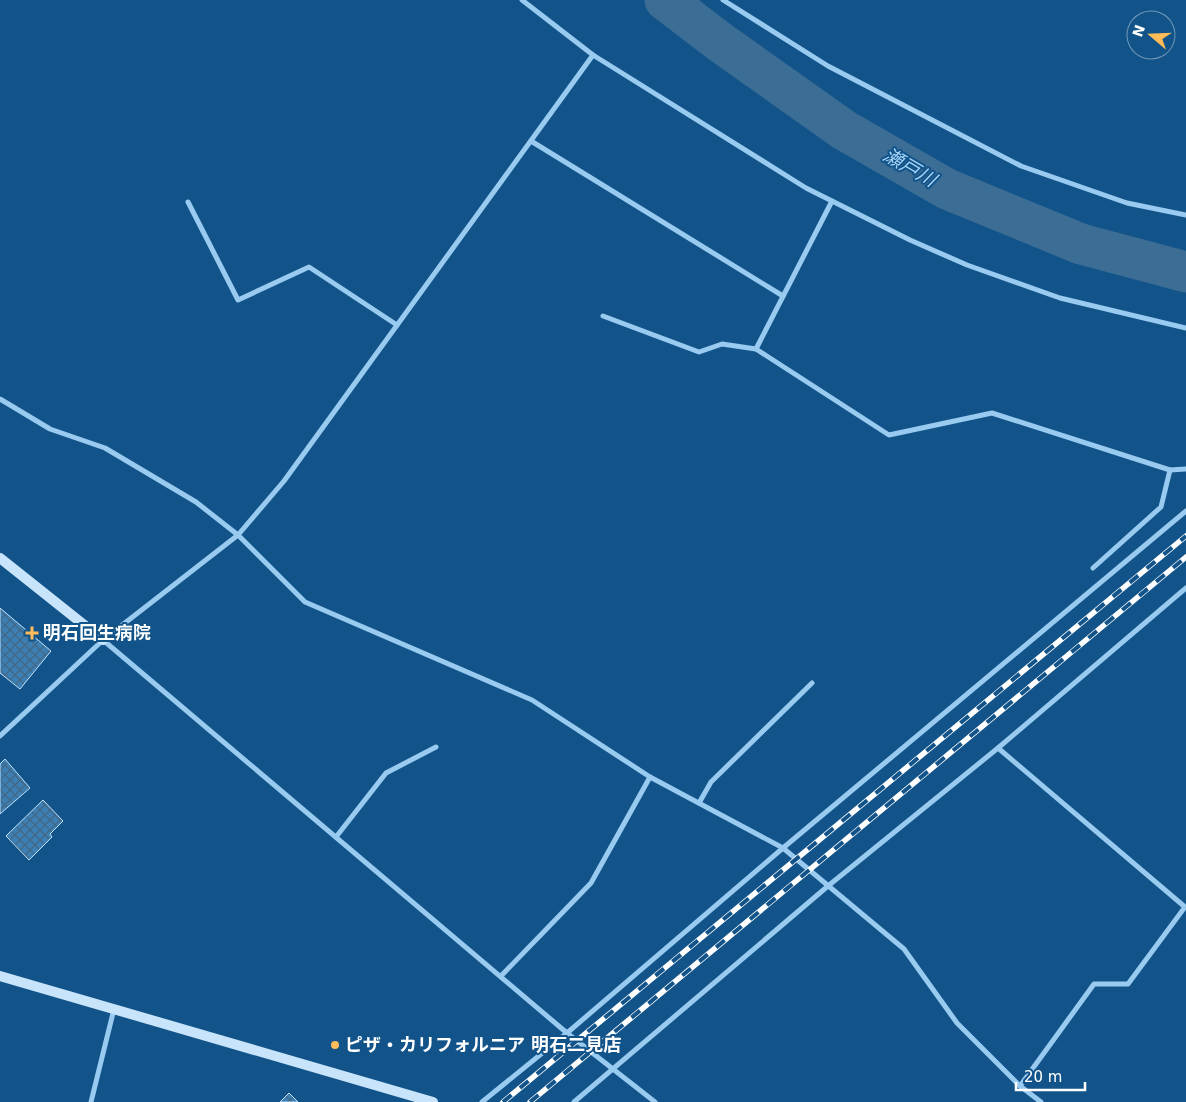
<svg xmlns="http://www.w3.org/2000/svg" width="1186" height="1102" viewBox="0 0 1186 1102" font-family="'DejaVu Sans','Noto Sans JP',sans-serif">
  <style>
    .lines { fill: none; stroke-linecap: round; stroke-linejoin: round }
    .river { stroke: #3c6d95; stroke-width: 41 }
    .building { fill: url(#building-cross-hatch); stroke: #c0e2fc }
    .street { stroke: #99caf0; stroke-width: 5 }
    .secondary { stroke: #c7e4fb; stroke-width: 10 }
    .rail-casing { stroke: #fff; stroke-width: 5.5 }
    .rail { stroke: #12548a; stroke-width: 4; stroke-dasharray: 11; stroke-linecap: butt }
    .poi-dot { fill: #ffbc59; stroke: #12548a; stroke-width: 2 }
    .labels { text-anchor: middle; stroke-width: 4; stroke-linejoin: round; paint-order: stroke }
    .poi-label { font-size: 18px; font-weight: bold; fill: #fff; stroke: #12548a; text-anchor: start }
    .water-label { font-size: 19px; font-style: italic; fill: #a5d4f8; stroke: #12548a }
  </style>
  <defs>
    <pattern id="building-cross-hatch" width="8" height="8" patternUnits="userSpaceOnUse" patternTransform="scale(1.25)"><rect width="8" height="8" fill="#3b7fb4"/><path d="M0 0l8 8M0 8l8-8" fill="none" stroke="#436885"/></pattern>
  </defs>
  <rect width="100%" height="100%" fill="#12548a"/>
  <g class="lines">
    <polyline class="river" points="665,0 720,42 844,130 947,189 1081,244 1186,272"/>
  </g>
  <g class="building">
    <polygon points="0,608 51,651 20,689 0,673"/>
    <polygon points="5,759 30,788 0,814 0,764"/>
    <polygon points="43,800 63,821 50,834 52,837 29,860 6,836"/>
    <polygon points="289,1093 298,1102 280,1102"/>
  </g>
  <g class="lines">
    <g class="street">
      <polyline points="522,0 593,55 806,188 910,240 967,265 1060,298 1186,328"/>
      <polyline points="723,0 828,66 1021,166 1127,203 1186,215"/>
      <polyline points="531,141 783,296"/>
      <polyline points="832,201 756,349 889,435 992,413 1170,470 1186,469"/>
      <polyline points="188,202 238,300 309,267 397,325"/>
      <polyline points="603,316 699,352 722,344 756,349"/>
      <polyline points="0,399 50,429 105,448 196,502 238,535 305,602 532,700 650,777 783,848 904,949 957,1023 1020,1086 1041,1102"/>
      <polyline points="1093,568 1161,507 1170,470"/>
      <polyline points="103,640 567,1033 655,1102"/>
      <polyline points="0,736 103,640 238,535 284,481 593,55"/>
      <polyline points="998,748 1185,907 1128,984 1094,984 1020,1086"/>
      <polyline points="699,803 711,782 812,683"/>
      <polyline points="336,837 386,773 436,747"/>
      <polyline points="501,976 591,883 650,777"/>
      <polyline points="91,1102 114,1009"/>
      <polyline points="482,1102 567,1033 783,848 1186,511"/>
      <polyline points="574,1102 828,886 998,748 1186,588"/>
    </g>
    <g class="secondary">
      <polyline points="0,558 103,640"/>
      <polyline points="0,976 433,1102"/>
    </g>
    <defs>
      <g id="rail">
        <polyline points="503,1102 1186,536"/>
        <polyline points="530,1102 1186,557"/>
      </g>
    </defs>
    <use href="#rail" class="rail-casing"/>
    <use href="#rail" class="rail"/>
  </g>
  <g class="poi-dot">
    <path d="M29.5 625.5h5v5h5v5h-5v5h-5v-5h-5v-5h5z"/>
    <circle cx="335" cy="1045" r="5"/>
  </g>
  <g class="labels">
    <g class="poi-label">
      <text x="43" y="639">明石回生病院</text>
      <text x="345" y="1051">ピザ・カリフォルニア 明石二見店</text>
    </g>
    <g class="water-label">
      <text transform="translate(910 167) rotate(30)" y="7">瀬戸川</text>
    </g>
  </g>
  <g transform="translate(1151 35) rotate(289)"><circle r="24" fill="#12548a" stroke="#7198b9"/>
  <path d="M0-4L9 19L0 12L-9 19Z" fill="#ffbc59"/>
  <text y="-8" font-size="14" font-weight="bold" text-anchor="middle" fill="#ffffff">N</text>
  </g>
  <path d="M1016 1082v8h69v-8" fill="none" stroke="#ffffff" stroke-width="2.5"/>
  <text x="1024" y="1082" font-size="15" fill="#ffffff" stroke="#12548a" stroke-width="4" paint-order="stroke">20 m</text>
</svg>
